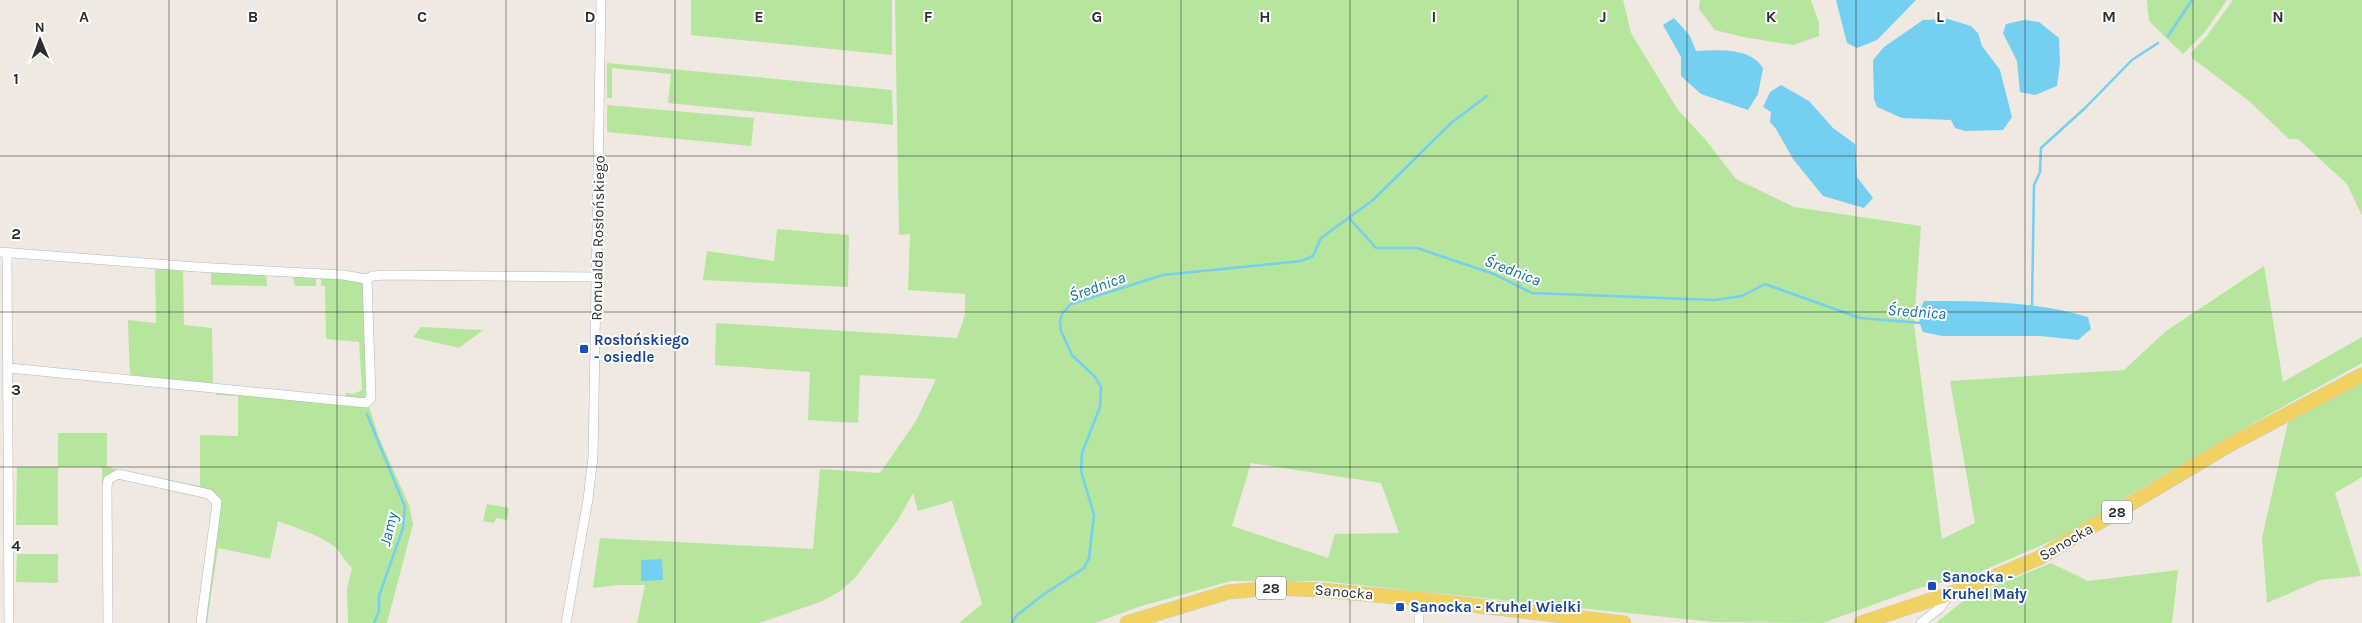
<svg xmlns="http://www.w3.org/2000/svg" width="2362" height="623" viewBox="0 0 2362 623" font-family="Karla,sans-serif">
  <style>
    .green { fill: #b6e59e; fill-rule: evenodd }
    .water { fill: #75cff0 }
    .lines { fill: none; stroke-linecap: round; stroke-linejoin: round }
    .stream { stroke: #75cff0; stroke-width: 2.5 }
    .minor-casing { stroke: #b4b7c1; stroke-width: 10 }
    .primary-casing { stroke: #c9c9c9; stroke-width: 15 }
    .minor { stroke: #fff; stroke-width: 9 }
    .primary { stroke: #f2d163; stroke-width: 14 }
    .grid { fill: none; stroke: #2e2e2e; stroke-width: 1; stroke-opacity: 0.55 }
    .transit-dot { fill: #1a4fb4; stroke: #fff; stroke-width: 2 }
    .labels { text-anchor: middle; stroke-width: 4; stroke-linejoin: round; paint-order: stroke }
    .shield { fill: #fff; stroke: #6d6d6d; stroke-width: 1 }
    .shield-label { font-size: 14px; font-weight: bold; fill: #2e2e2e }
    .street-label { font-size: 15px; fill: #2e2e2e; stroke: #fff }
    .transit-label { font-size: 15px; font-weight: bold; fill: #164399; stroke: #fff; text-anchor: start }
    .water-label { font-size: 16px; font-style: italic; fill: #0d6fa3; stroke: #fff }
    .grid-label { font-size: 16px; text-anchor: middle; font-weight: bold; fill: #2e2e2e; stroke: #fff; stroke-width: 4; stroke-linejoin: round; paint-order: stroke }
  </style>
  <rect width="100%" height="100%" fill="#efe9e1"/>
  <g class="green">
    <polygon points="691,0 892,0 892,55 691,35"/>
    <path d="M895,0H1623L1631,33L1678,110L1705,139L1736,179L1794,207L1921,226L1914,325L1942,539L1975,523L1950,381L2124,370L2166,331L2264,266L2283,382L2362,337V363L2230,436L2121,500L2063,536L1975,574L1916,589L1823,623L1714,622L1321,581H1231L1138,607L1095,623H959L982,604L952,501L918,511L913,493L898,520L855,578L839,592L820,602L759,623H637L645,585H619L593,588L600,538L813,549L820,469L880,473L916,421L936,379L860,375L858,423L808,420L810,372L715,365L716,323L957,338L965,315V294L908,290L910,234L899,235ZM1251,463L1381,483L1399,533L1335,534L1328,558L1232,526Z"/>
    <polygon points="1700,0 1811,0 1819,23 1819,36 1793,45 1743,37 1715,30 1699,9"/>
    <polygon points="2147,0 2227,0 2204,33 2183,54 2149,21"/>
    <polygon points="2233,0 2362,0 2362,216 2347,184 2298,139 2289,139 2249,101 2192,58 2191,53 2206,37"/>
    <polygon points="607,63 892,90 893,125 668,103 671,74 612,68 612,98 607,98"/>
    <polygon points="607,105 754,118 751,146 607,132"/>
    <polygon points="777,229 849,235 848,287 703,280 707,251 774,261"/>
    <polygon points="155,266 183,269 184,325 212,328 213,385 130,377 128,320 156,323"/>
    <polygon points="211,271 266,273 267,286 211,285"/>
    <polygon points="293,276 316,277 316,286 295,286"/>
    <polygon points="324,276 363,282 366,399 345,398 346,393 354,394 362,390 359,342 326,339 325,286 321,286 321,279"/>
    <polygon points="421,327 483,330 459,348 413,337"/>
    <polygon points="2362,383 2362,477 2335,493 2361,576 2320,580 2267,603 2262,538 2289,418"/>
    <path d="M216,391L369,406L379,438L409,505L413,524L387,623H348L347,589L352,568C346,563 340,551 335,547C319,535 297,528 278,521L270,559L218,548L207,623H204L218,498L213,492L148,478L149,476L200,486V435L238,436V396L216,395Z"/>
    <polygon points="58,433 107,433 107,467 126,471 114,471 107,476 102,499 102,467 58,467 58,525 16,525 17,467 58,467"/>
    <polygon points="487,504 509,508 507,520 496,518 494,523 483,521"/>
    <polygon points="17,554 58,554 58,583 16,582"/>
    <polygon points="2051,563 2088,581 2178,570 2172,623 1936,623 1968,597"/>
  </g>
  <g class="water">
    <polygon points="1836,0 1916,0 1877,40 1857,48 1847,43"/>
    <path d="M1674,18L1690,36L1696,51C1718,50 1750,47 1763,68L1758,94L1748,110L1701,94L1681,76V57L1663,25Z"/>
    <polygon points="1948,19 1971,26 1978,33 1982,46 2000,70 2012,117 2003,130 1965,131 1955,128 1951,120 1902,118 1877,107 1874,99 1873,60 1884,47 1923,20"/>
    <polygon points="2024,20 2039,22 2059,38 2060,63 2057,86 2035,95 2020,92 2017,61 2003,33 2006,24"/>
    <polygon points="1781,85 1809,101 1833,128 1855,144 1857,177 1873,198 1864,208 1823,196 1793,159 1776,129 1770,122 1771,112 1763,107 1770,92"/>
    <path d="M1924,301C1979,301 2034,301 2088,317L2091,329L2078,340L2040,336H1942L1923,332C1918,321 1918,312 1924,301Z"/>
    <polygon points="662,559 663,580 641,581 641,560"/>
  </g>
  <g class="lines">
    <g class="stream">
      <polyline points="2168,36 2192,0"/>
      <polyline points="1350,219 1376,248 1417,248 1494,274 1532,293 1715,300 1742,296 1765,284 1860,318 1921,323"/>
      <polyline points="2030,307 2032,306 2034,185 2040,172 2041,148 2085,108 2132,60 2158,43"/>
      <polyline points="367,414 405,507 403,528 379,596 379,611 374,623"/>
      <polyline points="1012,623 1016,616 1043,595 1084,568 1089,558 1094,515 1081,471 1082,453 1100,407 1101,387 1095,377 1072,355 1061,331 1060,321 1062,314 1071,304 1163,275 1301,261 1313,256 1321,238 1373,200 1451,123 1487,96"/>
    </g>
    <defs>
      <g id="minor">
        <polyline points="0,252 196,267 343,275 367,279 372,276 386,275 597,277"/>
        <polyline points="7,253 9,623"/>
        <polyline points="9,368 366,403 371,398 367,279"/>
        <polyline points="1419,599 1419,623"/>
        <polyline points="108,623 107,487 108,480 118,474 209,494 217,502 201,623"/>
        <polyline points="566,623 588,499 593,457 601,0"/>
        <polyline points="1921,623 1941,607 1949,594"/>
      </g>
      <g id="primary">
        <polyline points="1127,623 1228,592 1274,588 1320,590 1419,599 1624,623"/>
        <polyline points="1861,623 1967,588 2039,558 2231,444 2362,375"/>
      </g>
    </defs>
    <use href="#minor" class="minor-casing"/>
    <use href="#primary" class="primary-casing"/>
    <use href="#minor" class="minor"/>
    <use href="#primary" class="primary"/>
  </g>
  <path class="grid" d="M169,0V623M337,0V623M506,0V623M675,0V623M844,0V623M1012,0V623M1181,0V623M1350,0V623M1518,0V623M1687,0V623M1856,0V623M2025,0V623M2193,0V623M0,156H2362M0,312H2362M0,467H2362"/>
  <g class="transit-dot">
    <rect x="579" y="344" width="10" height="10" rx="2.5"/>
    <rect x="1927" y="581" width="10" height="10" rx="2.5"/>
    <rect x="1395" y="602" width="10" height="10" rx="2.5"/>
  </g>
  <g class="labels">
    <g class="shield">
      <rect x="2102" y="500.5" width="30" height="23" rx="4"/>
      <rect x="1256" y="576.5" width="30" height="23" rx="4"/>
    </g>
    <g class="shield-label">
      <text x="2117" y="517">28</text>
      <text x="1271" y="593">28</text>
    </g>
    <g class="street-label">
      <text transform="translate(598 238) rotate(-89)" y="5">Romualda Rosłońskiego</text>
      <text transform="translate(2066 542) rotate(-30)" y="5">Sanocka</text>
      <text transform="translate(1344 592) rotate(5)" y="5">Sanocka</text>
    </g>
    <g class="transit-label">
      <text x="594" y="345">Rosłońskiego<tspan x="594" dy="17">- osiedle</tspan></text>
      <text x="1942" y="582">Sanocka -<tspan x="1942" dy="17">Kruhel Mały</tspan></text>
      <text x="1410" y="612">Sanocka - Kruhel Wielki</text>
    </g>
    <g class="water-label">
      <text transform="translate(1513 270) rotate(21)" y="6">Średnica</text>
      <text transform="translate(1097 286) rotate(-20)" y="6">Średnica</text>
      <text transform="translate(1917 311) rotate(4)" y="6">Średnica</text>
      <text transform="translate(388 529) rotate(-76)" y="6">Jamy</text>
    </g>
  </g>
  <g class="grid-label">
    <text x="84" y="22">A</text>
    <text x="253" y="22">B</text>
    <text x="422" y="22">C</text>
    <text x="590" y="22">D</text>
    <text x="759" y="22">E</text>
    <text x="928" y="22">F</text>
    <text x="1097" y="22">G</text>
    <text x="1265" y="22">H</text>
    <text x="1434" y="22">I</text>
    <text x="1603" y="22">J</text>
    <text x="1771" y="22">K</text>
    <text x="1940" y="22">L</text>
    <text x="2109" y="22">M</text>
    <text x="2278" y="22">N</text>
    <text x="16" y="84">1</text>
    <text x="16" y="239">2</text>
    <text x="16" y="395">3</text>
    <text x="16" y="551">4</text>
  </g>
  <g transform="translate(40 40) rotate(359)" stroke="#ffffff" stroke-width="4" paint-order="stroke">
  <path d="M0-4L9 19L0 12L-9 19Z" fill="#2e2e2e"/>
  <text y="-8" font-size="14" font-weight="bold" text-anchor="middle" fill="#2e2e2e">N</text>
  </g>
</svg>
